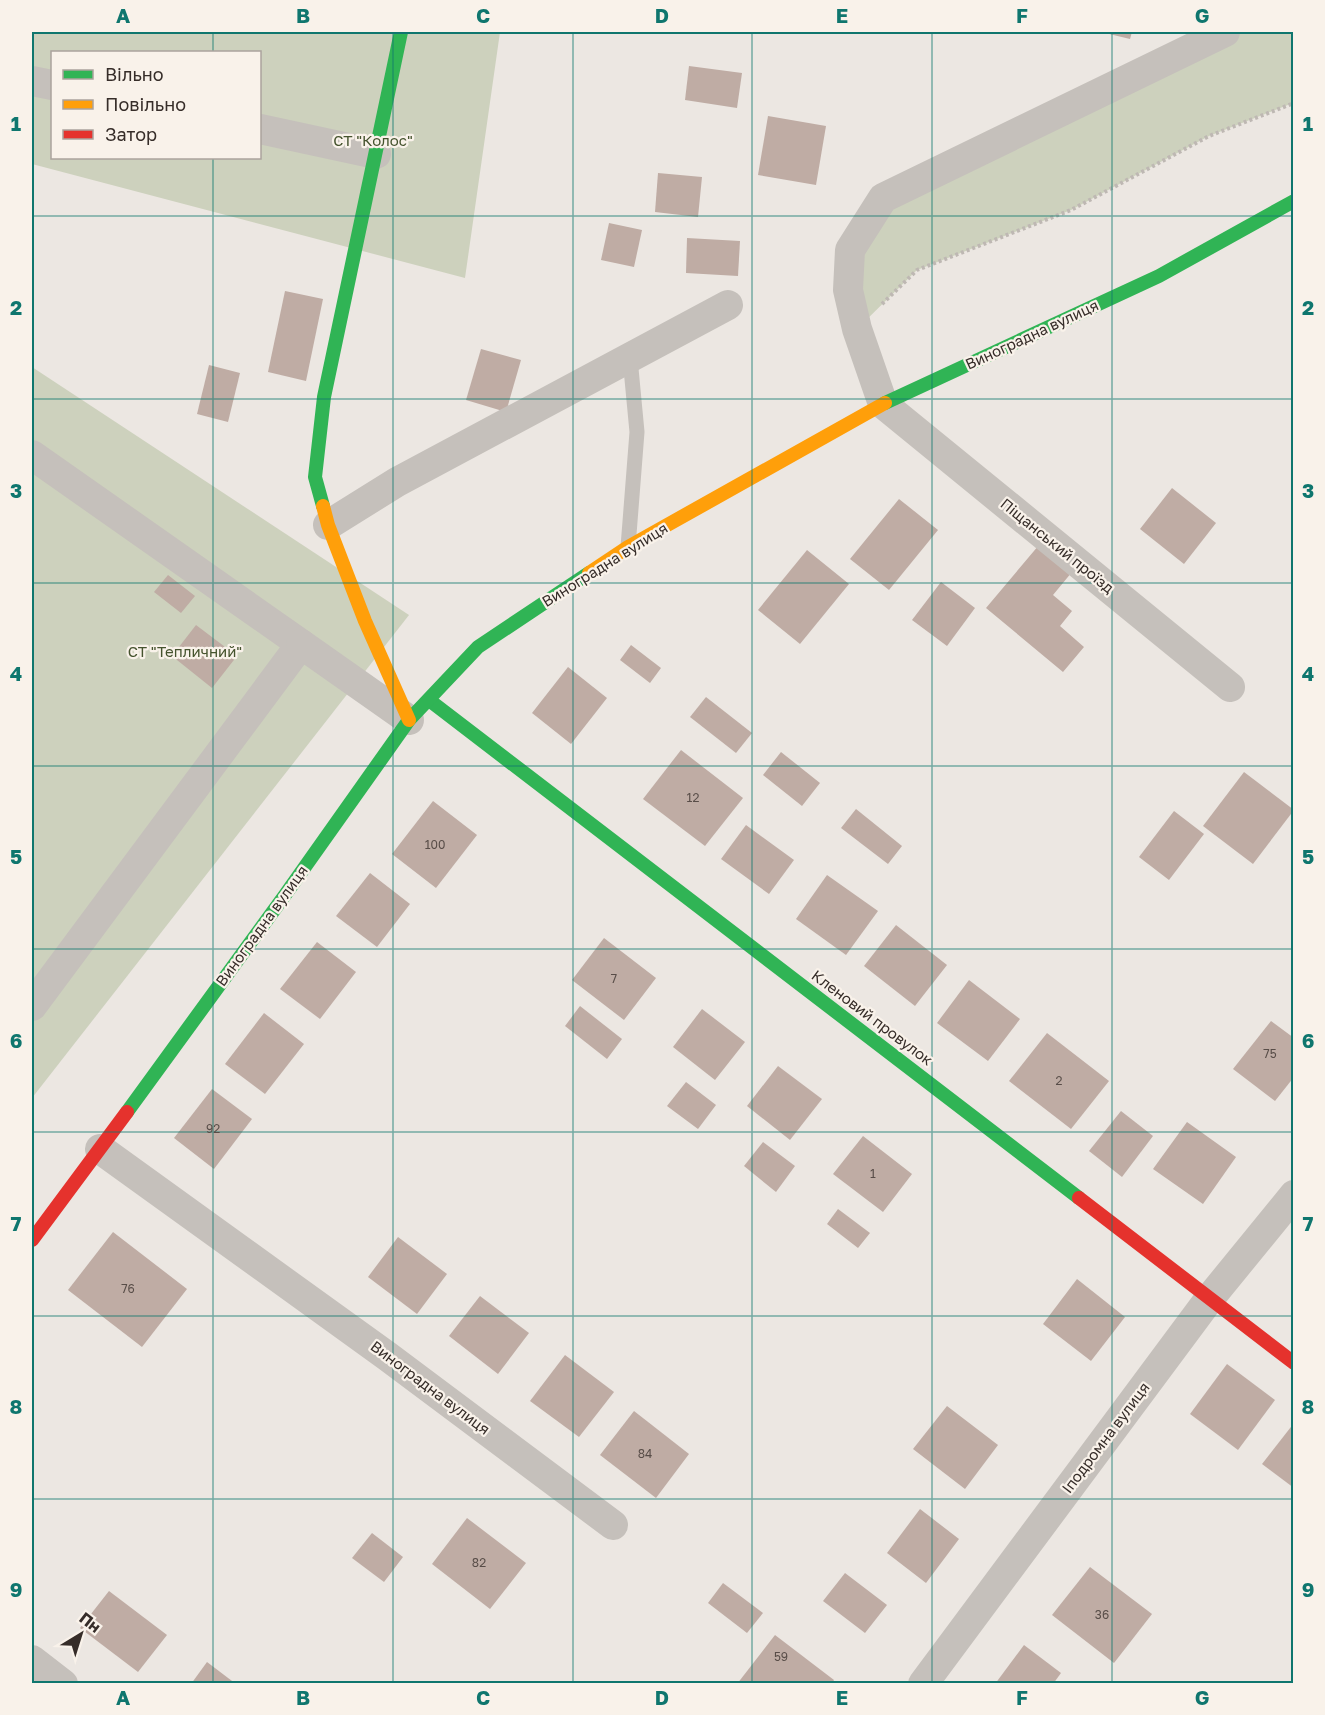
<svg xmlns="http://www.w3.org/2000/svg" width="1325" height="1715" viewBox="0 0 1325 1715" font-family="'Golos Text',sans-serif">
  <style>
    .green { fill: #cdd1bd; fill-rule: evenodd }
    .building { fill: #bfaca4 }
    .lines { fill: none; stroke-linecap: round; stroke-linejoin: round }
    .path { stroke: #beb8b3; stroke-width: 4; stroke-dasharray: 3 3; stroke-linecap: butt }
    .lane { stroke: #c5c0bb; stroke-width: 15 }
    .street { stroke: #c5c0bb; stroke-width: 30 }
    .fast { stroke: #30b455; stroke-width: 14 }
    .slow { stroke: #ff9f0a; stroke-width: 14 }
    .jam { stroke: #e5322d; stroke-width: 14 }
    .grid { fill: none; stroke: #0f766e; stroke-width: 1.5; stroke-opacity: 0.55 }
    .labels { text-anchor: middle; stroke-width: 4.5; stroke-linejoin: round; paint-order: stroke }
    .number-label { font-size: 12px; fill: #584d48 }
    .park-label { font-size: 15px; fill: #45532e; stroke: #f9f2ea }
    .street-label { font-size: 15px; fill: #362d29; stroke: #f9f2ea }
    .neatline { fill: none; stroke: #0f766e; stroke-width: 2 }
    .grid-label { font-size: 20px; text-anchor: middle; font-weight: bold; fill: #0f766e }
  </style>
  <rect width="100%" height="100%" fill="#ece7e2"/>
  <g class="green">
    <path d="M32,32H500L465,278L32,164ZM52,52H260V158H52Z"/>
    <polygon points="1225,32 1293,32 1293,103 1209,136 1071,210 917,270 857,329 850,250 883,198"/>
    <polygon points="32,367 409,615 32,1098"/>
  </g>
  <g class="building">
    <polygon points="1101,32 1132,32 1130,39"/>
    <polygon points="689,66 742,73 737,108 685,100"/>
    <polygon points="768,116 826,126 816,185 758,175"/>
    <polygon points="658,173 702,177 698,217 655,212"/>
    <polygon points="609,223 642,230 634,267 601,260"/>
    <polygon points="687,238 740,241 738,276 686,273"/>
    <polygon points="285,291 323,299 306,381 268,372"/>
    <polygon points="481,349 521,360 506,412 466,400"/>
    <polygon points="209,365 240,373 228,422 197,414"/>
    <polygon points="1172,488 1216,523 1184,564 1140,529"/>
    <polygon points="899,499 938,530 889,590 850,559"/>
    <polygon points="1039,545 1072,572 1053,595 1072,611 1060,626 1084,647 1063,672 986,608"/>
    <polygon points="807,550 849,584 800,644 758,610"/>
    <polygon points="168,575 195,596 181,613 154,592"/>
    <polygon points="941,582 975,608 947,646 912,620"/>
    <polygon points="196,625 237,656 212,688 172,656"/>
    <polygon points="631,645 661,668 650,683 620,660"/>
    <polygon points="568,667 607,698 571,744 532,713"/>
    <polygon points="706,697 752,733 736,753 690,717"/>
    <polygon points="681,750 743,798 705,846 643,799"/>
    <polygon points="781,752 820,783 802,806 763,775"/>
    <polygon points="1244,772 1294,810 1253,864 1203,826"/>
    <polygon points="433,801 477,835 436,888 392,854"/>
    <polygon points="856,809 902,846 888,864 841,828"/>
    <polygon points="1174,811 1204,834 1169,880 1139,857"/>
    <polygon points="746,825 794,860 769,894 721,859"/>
    <polygon points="370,873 410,904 377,947 336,916"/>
    <polygon points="827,875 878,911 846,955 796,919"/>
    <polygon points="896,925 947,965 915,1006 864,966"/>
    <polygon points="604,938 656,978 624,1020 572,980"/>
    <polygon points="317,942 356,972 320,1019 280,989"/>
    <polygon points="969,980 1020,1019 988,1061 937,1023"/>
    <polygon points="580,1006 622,1039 607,1059 565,1026"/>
    <polygon points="702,1009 745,1042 715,1080 673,1047"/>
    <polygon points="264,1013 304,1044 265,1094 225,1064"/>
    <polygon points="1271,1021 1294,1038 1294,1077 1275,1101 1233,1069"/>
    <polygon points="1047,1033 1109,1081 1071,1129 1009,1081"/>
    <polygon points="778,1066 822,1099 790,1140 747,1106"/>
    <polygon points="686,1082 716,1105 698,1129 667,1106"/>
    <polygon points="212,1089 252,1119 214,1169 174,1138"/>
    <polygon points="1121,1111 1153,1136 1122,1177 1089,1151"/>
    <polygon points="1187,1122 1236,1157 1203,1204 1153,1169"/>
    <polygon points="863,1136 912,1174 883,1212 833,1174"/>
    <polygon points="763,1142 795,1166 776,1192 744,1166"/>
    <polygon points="838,1209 870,1233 858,1248 827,1224"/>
    <polygon points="113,1232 187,1289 142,1347 68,1290"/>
    <polygon points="398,1237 447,1274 417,1314 368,1277"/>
    <polygon points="1077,1279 1125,1317 1091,1361 1043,1324"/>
    <polygon points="480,1296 529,1333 498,1374 449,1336"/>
    <polygon points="565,1355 614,1392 579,1437 530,1401"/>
    <polygon points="1227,1364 1275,1400 1238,1450 1190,1414"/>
    <polygon points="947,1406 998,1445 965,1489 913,1449"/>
    <polygon points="634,1411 689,1454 656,1498 600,1455"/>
    <polygon points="1294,1423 1294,1488 1262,1464"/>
    <polygon points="920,1509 959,1539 926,1583 887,1553"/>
    <polygon points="467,1518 526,1563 490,1609 432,1564"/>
    <polygon points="372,1533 403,1557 384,1582 352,1558"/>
    <polygon points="1090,1567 1152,1614 1114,1663 1052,1615"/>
    <polygon points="845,1573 887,1605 865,1633 823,1601"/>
    <polygon points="723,1583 763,1613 747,1633 708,1603"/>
    <polygon points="109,1591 167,1635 138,1672 80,1628"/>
    <polygon points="775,1635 834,1680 832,1684 737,1684"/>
    <polygon points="1024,1645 1061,1673 1053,1684 995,1684"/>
    <polygon points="207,1662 236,1684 191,1684"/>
  </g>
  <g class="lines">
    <polyline class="path" points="882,304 917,270 1071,210 1209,136 1294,103"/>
    <polyline class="lane" points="628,547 637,432 630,358"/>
    <g class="street">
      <polyline points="1225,32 883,198 850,250 848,290 857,329 883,404 1230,687"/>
      <polyline points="32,81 52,85"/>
      <polyline points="260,129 376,154"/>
      <polyline points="32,455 301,644 32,1006"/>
      <polyline points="328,525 397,482 728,305"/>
      <polyline points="301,644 409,720"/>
      <polyline points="100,1149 387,1356 613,1525"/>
      <polyline points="32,1660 63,1684"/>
      <polyline points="923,1684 1210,1298 1294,1195"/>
    </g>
    <g class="fast">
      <polyline points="885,403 1159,276 1294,201"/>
      <polyline points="323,506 315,477 324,397 401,32"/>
      <polyline points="429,700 1079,1198"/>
      <polyline points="127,1112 285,895 409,720 478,647 589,573"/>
    </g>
    <g class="slow">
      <polyline points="323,506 328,525 365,621 409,720"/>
      <polyline points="589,573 628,547 885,403"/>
    </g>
    <g class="jam">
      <polyline points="1079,1198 1294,1363"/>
      <polyline points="32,1240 127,1112"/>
    </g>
  </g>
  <path class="grid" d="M213,32V52M393,32V1684M573,32V1684M752,32V1684M932,32V1684M1112,32V1684M213,158V1684M32,216H1294M32,399H1294M32,583H1294M32,766H1294M32,949H1294M32,1132H1294M32,1316H1294M32,1499H1294"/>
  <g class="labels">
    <g class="number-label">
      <text x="693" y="802">12</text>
      <text x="435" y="849">100</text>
      <text x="614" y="983">7</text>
      <text x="1270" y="1058">75</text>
      <text x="1059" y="1085">2</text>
      <text x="213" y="1133">92</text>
      <text x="873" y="1178">1</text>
      <text x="128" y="1293">76</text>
      <text x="645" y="1458">84</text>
      <text x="479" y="1567">82</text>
      <text x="1102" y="1619">36</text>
      <text x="781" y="1661">59</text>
    </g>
    <g class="park-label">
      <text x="373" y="146">СТ "Колос"</text>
      <text x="185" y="657">СТ "Тепличний"</text>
    </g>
    <g class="street-label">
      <text transform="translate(1032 335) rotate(-25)" y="5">Виноградна вулиця</text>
      <text transform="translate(1057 546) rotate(39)" y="5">Піщанський проїзд</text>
      <text transform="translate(605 565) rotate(-32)" y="5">Виноградна вулиця</text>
      <text transform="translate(262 926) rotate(-54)" y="5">Виноградна вулиця</text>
      <text transform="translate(872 1018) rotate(37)" y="5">Кленовий провулок</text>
      <text transform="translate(430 1388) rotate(37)" y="5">Виноградна вулиця</text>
      <text transform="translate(1106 1438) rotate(-53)" y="5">Іподромна вулиця</text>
    </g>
  </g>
  <rect width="1325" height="1715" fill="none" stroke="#f9f2ea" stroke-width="66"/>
  <rect x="51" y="51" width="210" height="108" fill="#f9f2ea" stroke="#aba39d" stroke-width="1.5"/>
  <rect x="63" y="70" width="30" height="9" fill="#30b455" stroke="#aba39d" stroke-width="1.5"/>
  <text x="105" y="81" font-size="18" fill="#362d29">Вільно</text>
  <rect x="63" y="100" width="30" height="9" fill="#ff9f0a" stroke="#aba39d" stroke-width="1.5"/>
  <text x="105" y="111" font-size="18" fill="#362d29">Повільно</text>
  <rect x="63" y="130" width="30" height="9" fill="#e5322d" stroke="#aba39d" stroke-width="1.5"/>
  <text x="105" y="141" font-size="18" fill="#362d29">Затор</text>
  <g transform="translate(81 1634) rotate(38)" stroke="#f9f2ea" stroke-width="4.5" paint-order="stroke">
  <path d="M0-4.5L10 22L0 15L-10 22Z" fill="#362d29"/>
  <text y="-9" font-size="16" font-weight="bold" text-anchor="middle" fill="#362d29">Пн</text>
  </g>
  <rect x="33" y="33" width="1259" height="1649" class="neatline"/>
  <g class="grid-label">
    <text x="123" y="23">A</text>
    <text x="303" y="23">B</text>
    <text x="483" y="23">C</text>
    <text x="662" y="23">D</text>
    <text x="842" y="23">E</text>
    <text x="1022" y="23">F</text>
    <text x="1202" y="23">G</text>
    <text x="16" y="131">1</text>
    <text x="1308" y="131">1</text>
    <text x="16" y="315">2</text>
    <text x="1308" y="315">2</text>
    <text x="16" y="498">3</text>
    <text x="1308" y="498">3</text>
    <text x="16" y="681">4</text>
    <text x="1308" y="681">4</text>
    <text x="16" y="864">5</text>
    <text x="1308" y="864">5</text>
    <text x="16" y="1048">6</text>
    <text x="1308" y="1048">6</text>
    <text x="16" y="1231">7</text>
    <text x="1308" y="1231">7</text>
    <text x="16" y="1414">8</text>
    <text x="1308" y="1414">8</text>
    <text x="16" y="1597">9</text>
    <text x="1308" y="1597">9</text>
    <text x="123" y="1705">A</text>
    <text x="303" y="1705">B</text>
    <text x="483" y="1705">C</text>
    <text x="662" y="1705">D</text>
    <text x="842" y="1705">E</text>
    <text x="1022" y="1705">F</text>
    <text x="1202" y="1705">G</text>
  </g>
</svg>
